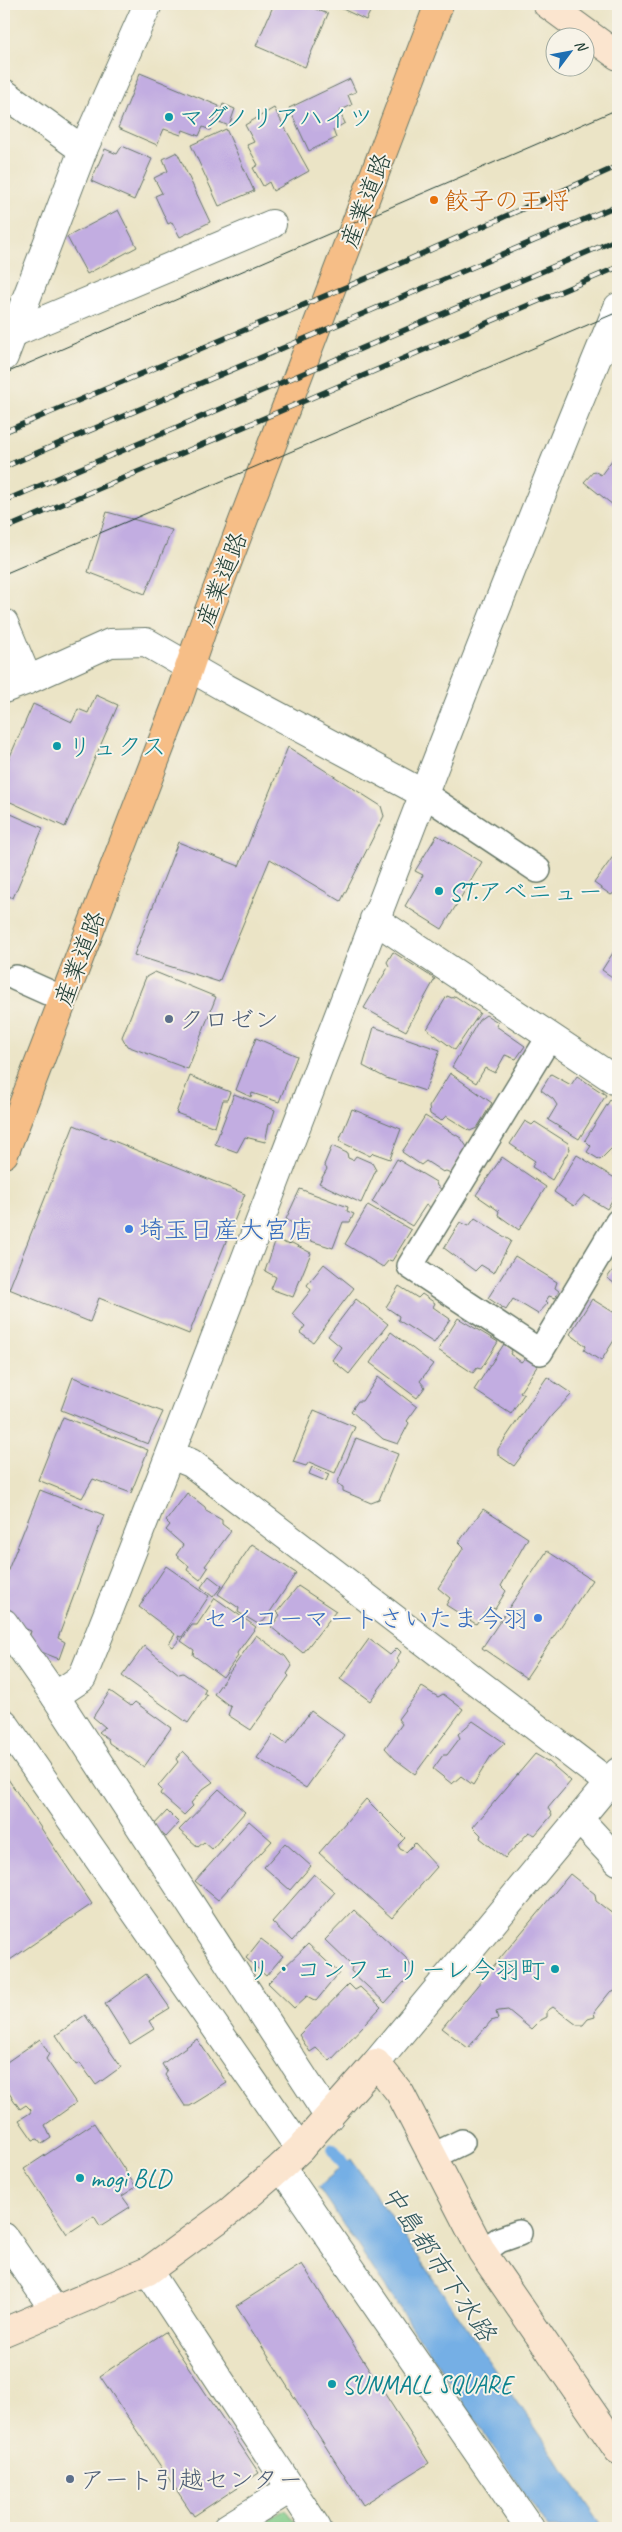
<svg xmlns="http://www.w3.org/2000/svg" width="622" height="2532" viewBox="0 0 622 2532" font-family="Caveat,'Klee One',sans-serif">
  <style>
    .green { fill: #82cc89; stroke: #50845e }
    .water { fill: #74afe5; stroke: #4a768c }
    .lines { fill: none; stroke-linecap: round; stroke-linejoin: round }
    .stream { stroke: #74afe5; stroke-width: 12 }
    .building { fill: #c2ade1 }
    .lane-casing { stroke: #667767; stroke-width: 28 }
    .street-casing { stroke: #667767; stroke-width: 30 }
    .secondary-casing { stroke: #667767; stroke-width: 30 }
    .primary-casing { stroke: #667767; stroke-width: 30 }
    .lane { stroke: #fff; stroke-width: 25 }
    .street { stroke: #fff; stroke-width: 28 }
    .secondary { stroke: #fbe5cf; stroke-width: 28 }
    .primary { stroke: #f6be87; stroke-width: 28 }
    .tram { stroke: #1f3d34; stroke-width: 1 }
    .rail-casing { stroke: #1f3d34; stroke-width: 5.5 }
    .rail { stroke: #f7f3e8; stroke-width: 4; stroke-dasharray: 11; stroke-linecap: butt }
    .culture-dot { fill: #0f9aa8; stroke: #f7f3e8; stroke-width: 2 }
    .food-dot { fill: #e8710a; stroke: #f7f3e8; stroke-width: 2 }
    .service-dot { fill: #5c6f8a; stroke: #f7f3e8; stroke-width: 2 }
    .shop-dot { fill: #3f7fe0; stroke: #f7f3e8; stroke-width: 2 }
    .labels { text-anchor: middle; stroke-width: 4; stroke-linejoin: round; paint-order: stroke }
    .culture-label { font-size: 25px; fill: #0d838f; stroke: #f7f3e8; text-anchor: start }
    .street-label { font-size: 25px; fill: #1f3d34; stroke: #f7f3e8 }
    .food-label { font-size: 25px; fill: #c56008; stroke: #f7f3e8; text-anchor: start }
    .service-label { font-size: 25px; fill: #4e5e75; stroke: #f7f3e8; text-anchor: start }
    .shop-label { font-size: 25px; fill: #366cbe; stroke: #f7f3e8; text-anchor: start }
    .water-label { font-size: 26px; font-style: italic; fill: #345a60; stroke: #f7f3e8 }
  </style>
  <rect width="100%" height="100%" fill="#f7f3e8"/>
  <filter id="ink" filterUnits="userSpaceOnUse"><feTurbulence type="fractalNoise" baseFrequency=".02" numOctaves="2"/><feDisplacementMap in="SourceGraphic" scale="10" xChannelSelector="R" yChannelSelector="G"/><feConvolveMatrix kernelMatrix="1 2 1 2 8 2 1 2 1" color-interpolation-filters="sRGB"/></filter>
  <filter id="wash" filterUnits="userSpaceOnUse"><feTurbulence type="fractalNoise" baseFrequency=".0096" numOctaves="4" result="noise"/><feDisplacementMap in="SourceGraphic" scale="20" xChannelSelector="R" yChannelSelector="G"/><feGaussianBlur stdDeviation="1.12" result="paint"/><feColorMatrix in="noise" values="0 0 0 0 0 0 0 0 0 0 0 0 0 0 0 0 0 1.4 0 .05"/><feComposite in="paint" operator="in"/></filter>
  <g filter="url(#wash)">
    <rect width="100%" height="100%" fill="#ebe4c6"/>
    <polygon class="green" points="286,2509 299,2528 255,2528"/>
    <polygon class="water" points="351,2159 604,2528 548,2528 318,2187"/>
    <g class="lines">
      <polyline class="stream" points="333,2149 353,2178"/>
    </g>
    <g id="blocks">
      <g class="building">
        <polygon points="274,4 303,4 328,14 305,67 256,46"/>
        <polygon points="332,4 374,4 366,20"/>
        <polygon points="140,73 219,106 210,130 203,127 199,136 183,130 181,135 164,129 157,145 118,128"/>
        <polygon points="350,79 356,92 348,95 352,105 339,111 345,123 333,130 336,138 309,151 289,108"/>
        <polygon points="223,104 235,109 229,126 217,121"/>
        <polygon points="274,108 309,171 273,191 269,182 263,186 253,168 258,165 247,145 254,142 245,125"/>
        <polygon points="226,129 254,191 219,206 191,145"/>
        <polygon points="122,146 152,159 134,200 91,181 105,149 117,154"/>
        <polygon points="177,152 210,222 180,237 172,222 168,224 155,196 162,193 154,178 168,171 163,159"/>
        <polygon points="118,210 137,247 87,274 67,237"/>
        <polygon points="618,452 618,509 584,482 594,471 601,475"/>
        <polygon points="107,512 172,530 145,594 88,572"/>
        <polygon points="96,695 118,705 65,827 4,799 4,770 33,704 72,722 78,709 88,713"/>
        <polygon points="288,747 381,806 384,816 341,901 270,859 219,982 134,955 178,842 239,866"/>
        <polygon points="4,811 43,828 13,898 4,894"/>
        <polygon points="437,835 482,862 442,929 405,906 423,875 415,871"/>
        <polygon points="617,851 618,851 618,896 614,893 611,895 594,883"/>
        <polygon points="618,945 618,981 602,970"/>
        <polygon points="393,952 435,979 406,1031 364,1008 389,966 387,962"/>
        <polygon points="155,972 216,997 188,1069 127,1046 122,1037 146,977"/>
        <polygon points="447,996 452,998 455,996 480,1013 455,1050 427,1029"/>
        <polygon points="486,1015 498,1022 496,1026 525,1046 516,1059 505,1055 495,1073 485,1068 476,1083 452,1067 479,1020"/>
        <polygon points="374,1027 440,1050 425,1091 386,1078 363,1066"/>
        <polygon points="256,1038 297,1056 279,1102 252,1093 251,1097 236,1090"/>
        <polygon points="450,1073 492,1103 477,1128 470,1131 446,1116 441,1121 430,1114 429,1107"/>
        <polygon points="551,1074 571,1085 577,1076 606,1095 579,1139 548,1120 557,1105 553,1099 541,1090"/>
        <polygon points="190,1076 230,1092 227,1100 223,1100 215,1127 176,1113"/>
        <polygon points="234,1094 275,1110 271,1123 269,1124 265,1142 245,1137 237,1152 215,1144"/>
        <polygon points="610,1100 618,1105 618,1159 613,1155 617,1148 615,1145 600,1160 587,1152 591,1146 585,1140"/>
        <polygon points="352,1109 401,1129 390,1159 373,1153 370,1156 339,1141"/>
        <polygon points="425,1116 461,1138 467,1147 451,1173 446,1171 443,1172 426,1161 421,1165 402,1152"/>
        <polygon points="525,1121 532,1125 535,1122 568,1143 570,1149 552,1180 532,1167 535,1161 510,1144"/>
        <polygon points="74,1125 245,1194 189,1334 99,1298 90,1322 9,1289"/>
        <polygon points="332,1146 347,1153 348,1158 353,1160 356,1156 372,1163 376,1170 361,1203 319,1183 327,1169 324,1165"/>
        <polygon points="577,1155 618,1180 618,1190 607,1209 584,1195 574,1206 554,1192"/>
        <polygon points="502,1157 546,1187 519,1230 498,1215 499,1211 476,1195"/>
        <polygon points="397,1159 436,1182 437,1186 442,1190 431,1208 426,1205 412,1226 372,1202"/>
        <polygon points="300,1189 348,1207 347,1211 354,1214 350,1222 343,1222 333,1248 292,1235 295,1225 286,1219"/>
        <polygon points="368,1205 411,1230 392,1261 389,1260 383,1267 345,1244"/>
        <polygon points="475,1218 511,1241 494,1273 481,1265 475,1271 444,1248 460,1222 469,1226"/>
        <polygon points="276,1239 287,1244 292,1243 311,1253 293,1297 271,1289 276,1277 265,1271"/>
        <polygon points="515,1256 557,1282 555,1288 559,1291 555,1298 549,1296 546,1301 548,1303 538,1314 513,1299 506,1310 488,1298"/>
        <polygon points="618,1263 618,1286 607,1278"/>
        <polygon points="324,1264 354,1288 313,1342 300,1333 305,1326 292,1314 311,1290 307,1285"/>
        <polygon points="399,1286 418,1298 422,1294 435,1303 433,1307 450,1319 434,1343 398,1320 399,1316 386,1307"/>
        <polygon points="356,1299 388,1324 349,1374 332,1360 341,1347 328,1336"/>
        <polygon points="592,1299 618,1315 618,1334 601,1361 584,1350 586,1346 570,1334"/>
        <polygon points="458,1318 498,1342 481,1369 477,1368 473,1373 438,1350"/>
        <polygon points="391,1332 433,1364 420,1381 425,1387 417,1398 370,1363"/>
        <polygon points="504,1344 512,1350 510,1354 521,1362 526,1358 538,1365 520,1392 524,1394 511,1414 474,1390"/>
        <polygon points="73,1377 163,1412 148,1444 61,1410"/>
        <polygon points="378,1377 417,1407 407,1421 409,1423 398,1444 383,1439 351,1411 358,1401 362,1401"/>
        <polygon points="547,1377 572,1394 552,1415 514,1466 498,1455 498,1449"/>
        <polygon points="314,1410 355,1427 335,1473 309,1462 306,1466 293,1462"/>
        <polygon points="63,1417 148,1450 131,1493 93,1479 82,1498 38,1480"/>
        <polygon points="356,1438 398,1454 379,1500 371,1503 343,1491 343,1487 337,1484"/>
        <polygon points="312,1467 329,1474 326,1481 309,1474"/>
        <polygon points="40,1490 104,1515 58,1638 65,1642 59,1659 34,1649 28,1641 31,1631 17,1625 4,1605 4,1580"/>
        <polygon points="187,1493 205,1507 206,1511 222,1520 222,1524 231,1531 205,1566 208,1568 200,1580 187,1570 189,1566 176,1555 183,1545 166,1530 170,1525 166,1521"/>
        <polygon points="483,1509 528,1538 501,1586 506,1591 495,1609 490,1607 488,1608 476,1624 446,1605 450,1598 438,1588 464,1547 459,1542"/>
        <polygon points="252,1544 296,1573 264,1621 258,1624 238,1612 239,1608 218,1594"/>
        <polygon points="547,1551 592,1580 526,1678 482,1648"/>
        <polygon points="166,1566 209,1596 182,1637 178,1636 180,1639 173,1647 169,1644 175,1634 139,1607"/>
        <polygon points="209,1576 222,1586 213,1597 201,1587"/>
        <polygon points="298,1586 336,1611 303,1653 271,1627 280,1615 277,1612"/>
        <polygon points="215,1598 256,1627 237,1653 238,1656 223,1677 193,1655 194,1650 181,1641 192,1625 197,1625"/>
        <polygon points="256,1635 285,1656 292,1666 287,1674 289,1676 251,1730 228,1715 231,1707 214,1694"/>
        <polygon points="369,1639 390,1655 397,1648 401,1652 397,1658 399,1662 370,1701 340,1679"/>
        <polygon points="144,1646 179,1674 183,1673 206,1689 204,1693 207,1695 188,1723 122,1676"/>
        <polygon points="422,1687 438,1697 443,1694 463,1709 415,1774 395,1759 385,1748 402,1724 398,1719"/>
        <polygon points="110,1691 131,1706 135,1702 171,1728 144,1767 109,1743 108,1739 99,1732 105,1727 93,1717"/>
        <polygon points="311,1711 344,1735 306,1788 257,1758 273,1735 286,1744"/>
        <polygon points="473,1721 505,1743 491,1756 473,1785 461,1776 452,1784 433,1769 443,1755 447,1755 460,1738 458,1734"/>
        <polygon points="183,1751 213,1782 203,1789 191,1803 193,1806 184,1815 160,1794 162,1790 158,1786 178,1762 176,1759"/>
        <polygon points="535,1754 549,1762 571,1781 548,1808 552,1815 535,1835 529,1832 505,1858 480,1838 481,1835 473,1827"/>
        <polygon points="4,1773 92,1904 4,1964"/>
        <polygon points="219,1789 245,1812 212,1849 204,1842 198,1847 179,1830"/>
        <polygon points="366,1799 405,1838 398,1845 400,1849 406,1852 415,1843 437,1867 392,1918 319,1853"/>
        <polygon points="167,1811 179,1823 166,1837 153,1826"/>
        <polygon points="249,1821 272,1841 218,1900 195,1881"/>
        <polygon points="285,1843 311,1866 290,1890 264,1867"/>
        <polygon points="314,1874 335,1892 292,1941 272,1922"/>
        <polygon points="570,1874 595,1894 596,1901 618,1918 618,1989 610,1992 594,2012 595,2017 588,2019 583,2025 577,2025 553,2007 547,2011 547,2017 539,2021 531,2029 508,2010 499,2011 496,2012 498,2019 491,2021 468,2048 442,2028"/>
        <polygon points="354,1910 406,1958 414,1971 385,2003 351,1971 352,1966 325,1940"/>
        <polygon points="261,1939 283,1956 266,1976 246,1958"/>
        <polygon points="308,1944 339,1973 316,2001 307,1996 294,2008 268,1983"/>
        <polygon points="146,1974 170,2008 149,2021 154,2029 130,2044 105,2004"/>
        <polygon points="349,1984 355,1990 360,1987 381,2007 330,2061 316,2048 310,2052 299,2035"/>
        <polygon points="85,2015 121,2067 96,2085 80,2063 76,2065 56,2035"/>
        <polygon points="40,2039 49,2054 46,2059 76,2103 45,2125 51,2138 42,2144 38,2139 33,2140 19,2120 30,2113 31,2110 26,2105 20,2109 4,2086 4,2064"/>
        <polygon points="197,2039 227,2083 190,2106 185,2106 165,2075 167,2072 162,2064"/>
        <polygon points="94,2123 136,2187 122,2196 130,2207 100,2226 94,2216 67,2234 24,2169"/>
        <polygon points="302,2264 429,2463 363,2505 236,2306"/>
        <polygon points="165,2332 259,2473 194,2516 100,2376"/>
      </g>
    </g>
  </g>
  <g filter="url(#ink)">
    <use href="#blocks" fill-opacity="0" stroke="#667767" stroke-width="1"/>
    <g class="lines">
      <defs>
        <g id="lane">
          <polyline points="424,794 538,870"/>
          <polyline points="16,978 63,999"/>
          <polyline points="550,1036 410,1266 540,1352 618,1222"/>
          <polyline points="433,2156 462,2142"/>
          <polyline points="482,2252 499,2240 519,2233"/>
        </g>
        <g id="street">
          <polyline points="4,93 83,150"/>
          <polyline points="13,333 272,224"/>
          <polyline points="4,357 83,150 148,4"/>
          <polyline points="4,623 28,680 110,643 146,642 226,688 424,794"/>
          <polyline points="4,689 28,680"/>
          <polyline points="374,919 618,1082"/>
          <polyline points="171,1455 191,1463 609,1783"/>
          <polyline points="4,1623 55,1696 329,2117"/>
          <path d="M55,1696L82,1678C264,1223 430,760 618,307"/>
          <polyline points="4,1723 300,2149"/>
          <polyline points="579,1819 618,1861"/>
          <polyline points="376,2063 618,1772"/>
          <polyline points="281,2167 530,2528"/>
          <polyline points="4,2237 55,2311"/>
          <polyline points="148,2271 317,2528"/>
          <polyline points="227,2528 290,2489"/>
        </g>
        <g id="secondary">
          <polyline points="547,4 618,56"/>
          <polyline points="4,2332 148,2271 230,2211 281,2167 300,2149 376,2063 400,2093 482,2252 618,2450"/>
        </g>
        <polyline id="primary" points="4,1154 176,706 204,624 439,4"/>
      </defs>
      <use href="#lane" class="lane-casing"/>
      <use href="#street" class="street-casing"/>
      <use href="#secondary" class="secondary-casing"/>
      <use href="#primary" class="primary-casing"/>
      <use href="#lane" class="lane"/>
      <use href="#street" class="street"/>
      <use href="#secondary" class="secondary"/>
      <use href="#primary" class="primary"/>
      <g class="tram">
        <polyline points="4,374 618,109"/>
        <polyline points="4,574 618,312"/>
      </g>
      <defs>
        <g id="rail">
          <polyline points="4,432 372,276 618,166"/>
          <polyline points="4,467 618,205"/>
          <polyline points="4,501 618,239"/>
          <polyline points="4,529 618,267"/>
        </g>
      </defs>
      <use href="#rail" class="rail-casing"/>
      <use href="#rail" class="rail"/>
    </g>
  </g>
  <g class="culture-dot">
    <circle cx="169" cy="117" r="5"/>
    <circle cx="57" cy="746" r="5"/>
    <circle cx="439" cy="891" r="5"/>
    <circle cx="555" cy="1969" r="5"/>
    <circle cx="80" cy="2178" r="5"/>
    <circle cx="332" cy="2384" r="5"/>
  </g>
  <circle class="food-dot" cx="434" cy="200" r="5"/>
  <g class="service-dot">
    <circle cx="169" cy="1019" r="5"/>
    <circle cx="70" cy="2479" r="5"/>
  </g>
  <g class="shop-dot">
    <circle cx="129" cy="1229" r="5"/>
    <circle cx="538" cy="1618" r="5"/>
  </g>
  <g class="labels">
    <g class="culture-label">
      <text x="179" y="126">マグノリアハイツ</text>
      <text x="67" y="755">リュクス</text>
      <text x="449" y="900">ST.アベニュー</text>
      <text x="545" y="1978" text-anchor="end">リ・コンフェリーレ今羽町</text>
      <text x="90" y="2187">mogi BLD</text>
      <text x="342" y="2393">SUNMALL SQUARE</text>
    </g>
    <g class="street-label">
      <text transform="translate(365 200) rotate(-69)" y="9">産業道路</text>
      <text transform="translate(221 579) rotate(-69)" y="9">産業道路</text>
      <text transform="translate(79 958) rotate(-69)" y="9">産業道路</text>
    </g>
    <g class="food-label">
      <text x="444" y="209">餃子の王将</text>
    </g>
    <g class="service-label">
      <text x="179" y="1028">クロゼン</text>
      <text x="80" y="2488">アート引越センター</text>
    </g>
    <g class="shop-label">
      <text x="139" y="1238">埼玉日産大宮店</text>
      <text x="528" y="1627" text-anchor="end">セイコーマートさいたま今羽</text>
    </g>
    <g class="water-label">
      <text transform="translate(439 2263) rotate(56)" y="9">中島都市下水路</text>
    </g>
  </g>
  <rect width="622" height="2532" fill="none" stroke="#f7f3e8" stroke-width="20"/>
  <g transform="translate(570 52) rotate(58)"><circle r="24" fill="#f7f3e8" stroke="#a1aaa0"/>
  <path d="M0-4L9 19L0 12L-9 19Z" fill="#1f6fb2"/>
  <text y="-8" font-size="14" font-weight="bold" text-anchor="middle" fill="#1f3d34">N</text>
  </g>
</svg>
